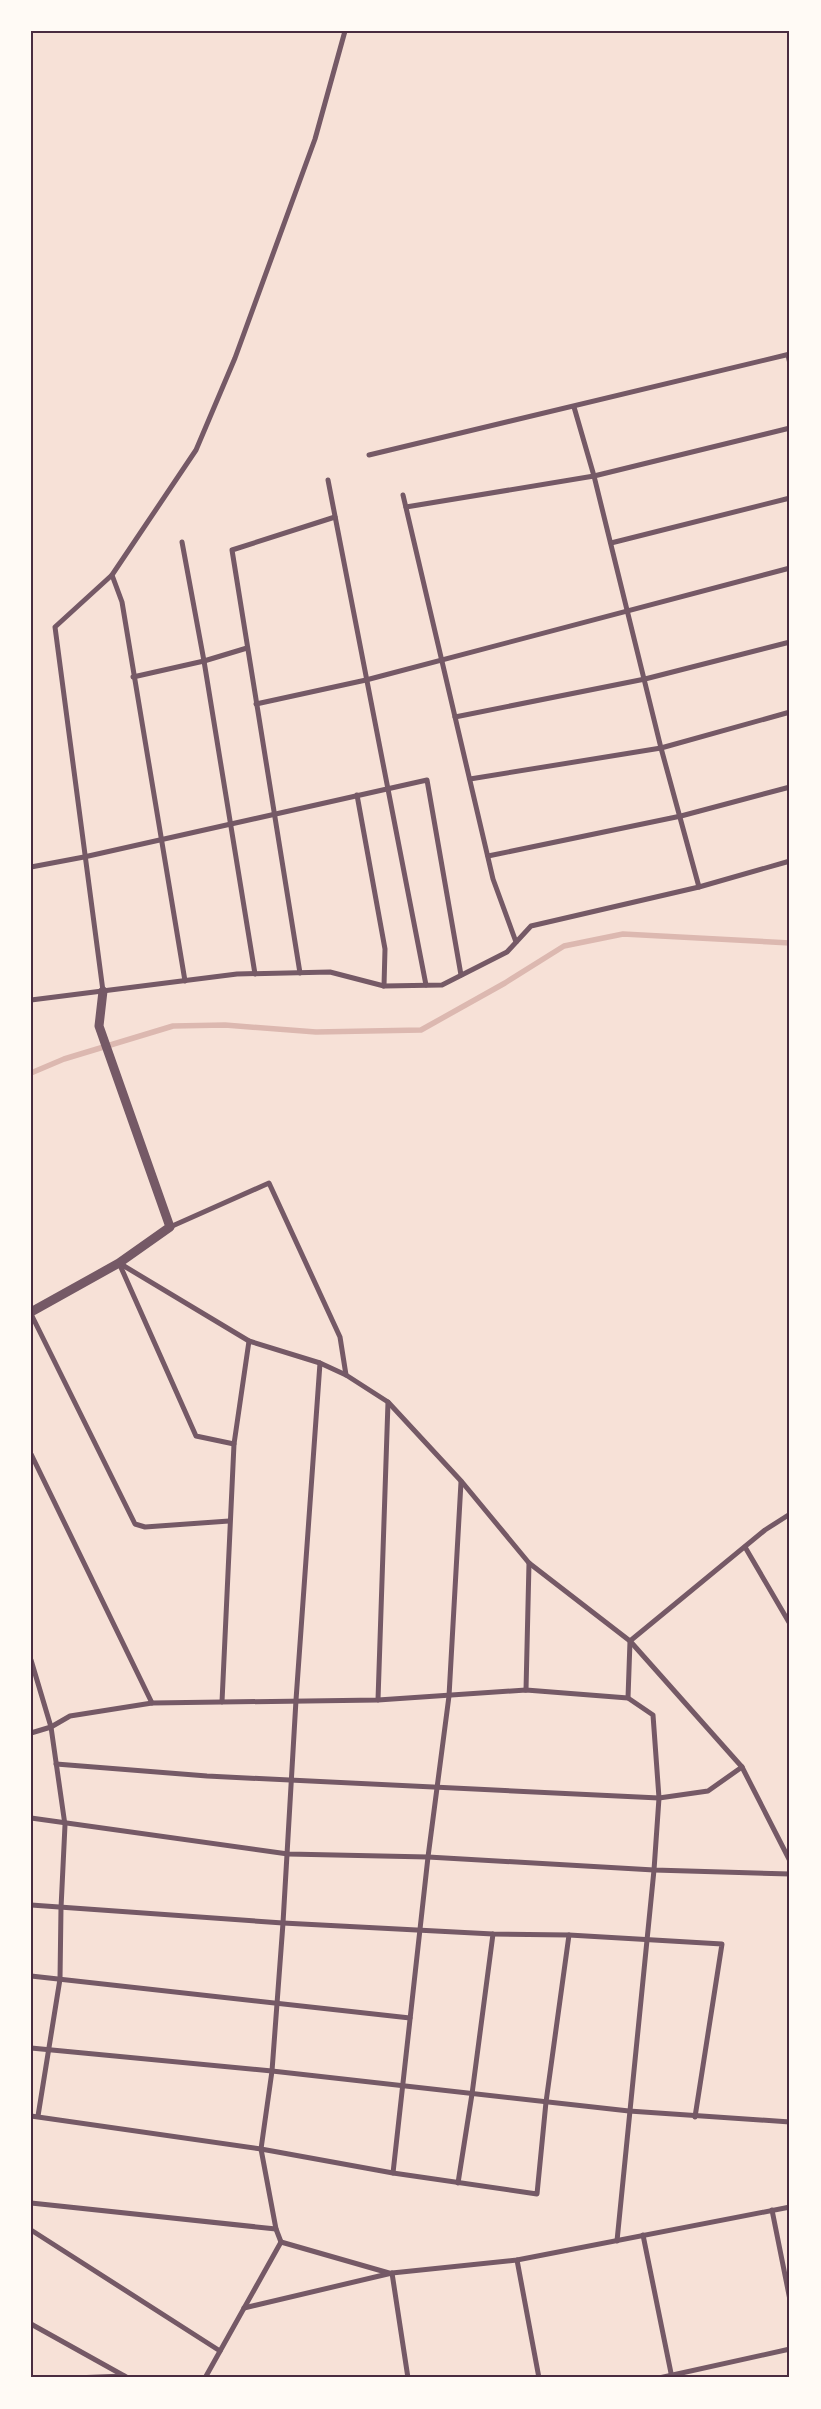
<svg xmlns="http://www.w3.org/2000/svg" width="821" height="2409" viewBox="0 0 821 2409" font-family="'Titillium Web',sans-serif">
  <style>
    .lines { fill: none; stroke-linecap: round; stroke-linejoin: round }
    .stream { stroke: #dcb8b0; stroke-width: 5.5 }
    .minor { stroke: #755966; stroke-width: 5 }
    .tertiary { stroke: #755966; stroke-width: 9 }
    .neatline { fill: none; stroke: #4a2c40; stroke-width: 2 }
  </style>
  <rect width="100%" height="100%" fill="#f7e1d7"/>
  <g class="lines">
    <polyline class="stream" points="31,1073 64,1059 173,1026 225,1025 316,1032 421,1030 505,983 564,946 623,934 790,943"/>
    <g class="minor">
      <polyline points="788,355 790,364"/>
      <polyline points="574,407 594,476 661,748 699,887"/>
      <polyline points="369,455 790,354"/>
      <polyline points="328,480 426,985"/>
      <polyline points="403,495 493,879 516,942"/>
      <polyline points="406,507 594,476 790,428"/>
      <polyline points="182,542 204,661 255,974"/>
      <polyline points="611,543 790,498"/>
      <polyline points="112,575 122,602 185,981"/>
      <polyline points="133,677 204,661 247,648"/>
      <polyline points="256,704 366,680 790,568"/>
      <polyline points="455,717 645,679 790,642"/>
      <polyline points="470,779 661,748 790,712"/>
      <polyline points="357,795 385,949 384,986"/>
      <polyline points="488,856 681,816 790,787"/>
      <polyline points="31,867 84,857 427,780 461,975"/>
      <polyline points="300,973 232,550 335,517"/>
      <polyline points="103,991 55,627 112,575 196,450 235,358 315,139 345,31"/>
      <polyline points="31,1000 237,974 330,972 384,986 442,985 507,952 531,926 699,887 790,861"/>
      <polyline points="170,1227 269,1183 340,1337 346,1375"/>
      <polyline points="119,1263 249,1341 320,1363 346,1375 388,1402 462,1482 529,1563 630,1641 742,1767 790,1861"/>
      <polyline points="119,1263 196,1436 234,1444"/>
      <polyline points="31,1314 135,1524 145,1527 229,1521"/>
      <polyline points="31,1454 152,1703"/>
      <polyline points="745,1547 790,1624"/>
      <polyline points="31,1660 51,1727 65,1825 61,1908 60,1979 38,2116"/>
      <polyline points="526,1690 529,1563"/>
      <polyline points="628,1698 630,1641 765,1530 790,1514"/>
      <polyline points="378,1700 388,1402"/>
      <polyline points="222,1702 234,1444 249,1341"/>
      <polyline points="31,1733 51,1727 70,1716 152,1703 378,1700 526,1690 628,1698 653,1715 659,1798 654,1870 617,2241"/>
      <polyline points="56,1764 207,1776 659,1798 708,1791 742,1767"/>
      <polyline points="31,1818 288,1854 428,1857 654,1870 790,1874"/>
      <polyline points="31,1905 283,1923 493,1934 569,1935 722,1944 695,2117"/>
      <polyline points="31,1976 410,2018"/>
      <polyline points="31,2048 272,2071 629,2111 790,2122"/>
      <polyline points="31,2116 261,2149 393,2173 537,2194 546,2102 569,1935"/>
      <polyline points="393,2173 428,1857 449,1696 461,1482"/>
      <polyline points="458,2183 472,2094 493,1934"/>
      <polyline points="31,2203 276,2229"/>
      <polyline points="772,2210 790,2300"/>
      <polyline points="31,2230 220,2351"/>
      <polyline points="643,2235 672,2378"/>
      <polyline points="281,2242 276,2229 261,2149 272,2071 283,1923 296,1700 320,1363"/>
      <polyline points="281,2242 389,2273"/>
      <polyline points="517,2260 539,2378"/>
      <polyline points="392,2273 408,2378"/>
      <polyline points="244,2308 392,2273 517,2260 790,2207"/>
      <polyline points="31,2324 128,2378"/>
      <polyline points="74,2378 124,2376"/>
      <polyline points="205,2378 281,2242"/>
      <polyline points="659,2378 790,2349"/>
    </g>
    <polyline class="tertiary" points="31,1312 119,1263 170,1227 99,1026 103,991"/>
  </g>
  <rect width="821" height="2409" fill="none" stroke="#fffaf5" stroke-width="65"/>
  <rect x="32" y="32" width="756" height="2344" class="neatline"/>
</svg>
